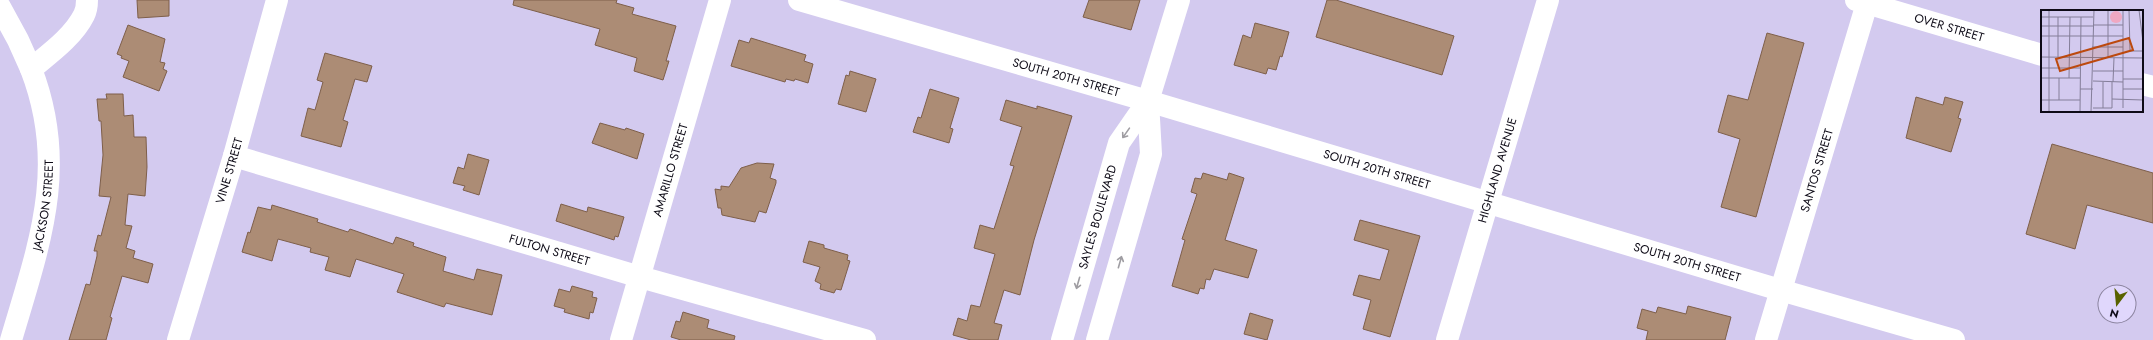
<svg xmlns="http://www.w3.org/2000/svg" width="2153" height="340" viewBox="0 0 2153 340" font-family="Jost,sans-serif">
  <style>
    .building { fill: #ac8c75; stroke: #7e5f4a }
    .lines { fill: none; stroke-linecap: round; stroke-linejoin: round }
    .minor { stroke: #fff; stroke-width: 22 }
    .major { stroke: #fff; stroke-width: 22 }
    .oneway { stroke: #9f9da2 }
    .labels { text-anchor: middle; stroke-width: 3.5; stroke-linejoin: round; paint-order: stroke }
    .street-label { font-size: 12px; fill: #0e0b17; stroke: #e0d7fc }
    .inset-road { fill: none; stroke: #847e99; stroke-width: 1 }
    .view { fill: #bc490e; fill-opacity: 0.15; stroke: #bc490e; stroke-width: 2 }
    .inset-edge { fill: none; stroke: #0e0b17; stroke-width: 2 }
  </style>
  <rect width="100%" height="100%" fill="#d3caef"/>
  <g class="building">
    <polygon points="137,0 169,0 169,16 138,18"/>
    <polygon points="514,0 617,0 616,3 634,8 632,14 676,26 666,61 669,61 663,80 634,71 637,58 595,45 600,29 513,5"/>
    <polygon points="1089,0 1140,0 1131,30 1083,17"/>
    <polygon points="1327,0 1336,0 1454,36 1442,75 1316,37"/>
    <polygon points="1255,23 1289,32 1282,57 1280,56 1276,70 1268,68 1266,74 1234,65 1243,35 1251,38"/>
    <polygon points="128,25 165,39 160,62 165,63 163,69 167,71 159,91 123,77 129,61 121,58 122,56 117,54"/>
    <polygon points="1767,33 1804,43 1756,217 1721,207 1740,139 1718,132 1728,95 1748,100"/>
    <polygon points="751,38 806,55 804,61 813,64 808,83 795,79 794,81 786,79 785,82 731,66 739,40 749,43"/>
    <polygon points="325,53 372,66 367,82 355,79 343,120 348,122 341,147 301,136 308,108 315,110 323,82 317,80"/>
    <polygon points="850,71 876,79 866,112 838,104 846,75 849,76"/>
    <polygon points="930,89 959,98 950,128 953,129 949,143 913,132 918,117 921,118"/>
    <polygon points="106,94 123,94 124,116 133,115 134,137 146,137 147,167 145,196 128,194 125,225 132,226 126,248 135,251 133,258 153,264 148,283 122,276 110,317 112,318 106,340 69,340 86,284 90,285 97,256 97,251 94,251 98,235 101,236 111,197 99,196 103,155 101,121 99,121 97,99 107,99"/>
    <polygon points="1916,97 1943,105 1945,97 1963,102 1958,118 1961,119 1951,152 1906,138"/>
    <polygon points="1006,100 1037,109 1037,106 1072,116 1034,240 1020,295 1004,290 994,323 1002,325 998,340 971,340 953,335 958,318 967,321 971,305 980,307 995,254 974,248 980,225 994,229 1014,166 1010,165 1022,127 1000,120"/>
    <polygon points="600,123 625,130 626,128 644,134 637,159 592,143"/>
    <polygon points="2052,144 2153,173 2153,223 2087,205 2075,249 2026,234"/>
    <polygon points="468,154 489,160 479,195 463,190 465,186 453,183 458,167 464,169"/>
    <polygon points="757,163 774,164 770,178 776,180 776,183 766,213 759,211 755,222 722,215 721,208 718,208 715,189 721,190 721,186 729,187 741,168"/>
    <polygon points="1203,173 1227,180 1229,173 1244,178 1225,240 1257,250 1248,278 1214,269 1210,280 1206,279 1204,289 1200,288 1198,294 1172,286 1185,240 1182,239 1197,194 1191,192 1195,178 1201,179"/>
    <polygon points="561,204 587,212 588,207 624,217 618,237 615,236 614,240 556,221"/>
    <polygon points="272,205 318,219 317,222 348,232 350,229 393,244 396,237 414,243 413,246 446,257 443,271 474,280 477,269 502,275 492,315 446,303 444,307 397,292 404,274 356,259 350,277 325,270 329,257 310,252 311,248 278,239 272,261 242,252 248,232 250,233 258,207 271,210"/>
    <polygon points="1360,220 1420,236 1390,337 1363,329 1371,300 1353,295 1359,275 1380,280 1389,250 1354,240"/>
    <polygon points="809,241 824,245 824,248 848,255 847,260 850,261 841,290 836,289 834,293 820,289 821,284 815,281 820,267 803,262"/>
    <polygon points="572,286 593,292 592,297 597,298 593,313 590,312 589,319 564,312 565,309 554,306 559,289 570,292"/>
    <polygon points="1688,306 1731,317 1725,340 1646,340 1648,331 1637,328 1642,309 1656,313 1658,307 1686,314"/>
    <polygon points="683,312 709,320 707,328 735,336 734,340 681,340 671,337 676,321 680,322"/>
    <polygon points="1250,313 1273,320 1267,340 1244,334"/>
  </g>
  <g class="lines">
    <g class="minor">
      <path id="s1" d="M799,0L1148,101L1780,290L1954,340"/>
      <path id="s2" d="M1856,0L2042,55"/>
      <polyline points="0,7 18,40 31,69"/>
      <polyline points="2142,84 2153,87"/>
      <path id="s3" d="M234,156L640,277L865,340"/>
      <path id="s4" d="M11,340C39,245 69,167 31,69C49,54 73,37 84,15C86,11 87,5 87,0"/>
      <path id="s5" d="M178,340L234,156L277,0"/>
      <path id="s6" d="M621,340L720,0"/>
      <path id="s7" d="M1447,340L1548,0"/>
      <path id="s8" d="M1766,340L1868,0"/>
    </g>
    <g class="major">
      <path id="s9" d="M1062,340L1119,143L1148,101L1179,0"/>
      <polyline points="1097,340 1151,154 1148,101"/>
    </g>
  </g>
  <defs><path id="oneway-shaft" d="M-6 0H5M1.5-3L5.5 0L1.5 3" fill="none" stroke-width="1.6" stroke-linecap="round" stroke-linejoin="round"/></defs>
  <g class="oneway">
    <use href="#oneway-shaft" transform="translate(1126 133) rotate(125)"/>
    <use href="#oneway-shaft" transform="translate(1120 262) rotate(-74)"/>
    <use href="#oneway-shaft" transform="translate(1078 283) rotate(106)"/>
  </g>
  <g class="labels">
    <g class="street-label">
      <text dy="4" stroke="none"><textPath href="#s2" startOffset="97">OVER STREET</textPath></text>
      <text dy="4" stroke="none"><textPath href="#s1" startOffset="278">SOUTH 20TH STREET</textPath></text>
      <text dy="4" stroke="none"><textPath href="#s1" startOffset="602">SOUTH 20TH STREET</textPath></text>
      <text dy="4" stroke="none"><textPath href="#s6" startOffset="177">AMARILLO STREET</textPath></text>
      <text dy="4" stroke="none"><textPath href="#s7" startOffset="177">HIGHLAND AVENUE</textPath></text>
      <text dy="4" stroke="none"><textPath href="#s8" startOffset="177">SANTOS STREET</textPath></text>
      <text dy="4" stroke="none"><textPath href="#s5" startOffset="177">VINE STREET</textPath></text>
      <text dy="4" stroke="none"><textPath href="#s4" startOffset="139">JACKSON STREET</textPath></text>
      <text dy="4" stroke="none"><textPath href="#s9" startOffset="128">SAYLES BOULEVARD</textPath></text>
      <text dy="4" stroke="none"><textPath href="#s3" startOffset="329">FULTON STREET</textPath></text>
      <text dy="4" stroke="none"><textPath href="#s1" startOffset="926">SOUTH 20TH STREET</textPath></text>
    </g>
  </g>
  <g transform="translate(2041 10)">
    <rect width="102" height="102" fill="#d3caef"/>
    <path d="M69 7a6 6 0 1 1 12 0a6 6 0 1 1-12 0Z" fill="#f0a8c2"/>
    <path class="inset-road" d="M88,0L89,41H102M98,0L102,32M0,7H52M52,15H82M0,16H52M0,26H82M51,37H82M0,47L102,48M17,47V7M67,48V0M0,58H39M52,61H82M0,68H39M28,68L29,7M82,69H102M52,71L82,72M72,72L73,48M39,79H52M82,79H102M71,89L102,90M0,90H39M18,90V68M52,98H71V72M62,98V72M82,98V0M8,102V0M39,102L40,7M50,102L53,0"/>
    <path class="view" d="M88,28L92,40L19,61L15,49Z"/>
    <rect width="102" height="102" class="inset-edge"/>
  </g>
  <g transform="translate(2117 304) rotate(196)"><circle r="19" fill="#e0d7fc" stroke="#8c85a0"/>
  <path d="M0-3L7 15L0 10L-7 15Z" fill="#596200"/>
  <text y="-6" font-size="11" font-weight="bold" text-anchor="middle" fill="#0e0b17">N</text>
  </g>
</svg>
